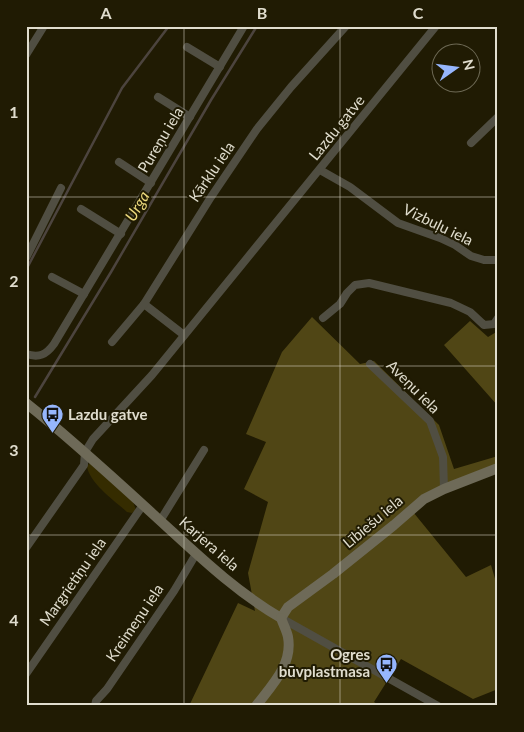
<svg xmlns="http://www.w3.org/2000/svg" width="524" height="732" viewBox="0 0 524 732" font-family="Lato,sans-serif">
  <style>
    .green { fill: #352c00 }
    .forest { fill: #504615 }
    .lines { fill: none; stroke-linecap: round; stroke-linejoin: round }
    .stream { stroke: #4c443e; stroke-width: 2.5 }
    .street { stroke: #504e42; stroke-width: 8 }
    .secondary { stroke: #6e6a58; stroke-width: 10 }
    .grid { fill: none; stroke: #e0ddce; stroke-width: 1; stroke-opacity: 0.55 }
    .labels { text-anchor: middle; stroke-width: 4; stroke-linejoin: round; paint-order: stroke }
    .street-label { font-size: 15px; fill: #e0ddce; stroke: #201b03 }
    .poi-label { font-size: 15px; font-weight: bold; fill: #e0ddce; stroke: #201b03; text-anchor: start }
    .water-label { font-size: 16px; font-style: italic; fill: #ebd87c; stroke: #201b03 }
    .neatline { fill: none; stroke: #e0ddce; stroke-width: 2 }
    .grid-label { font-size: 16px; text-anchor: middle; font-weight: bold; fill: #e0ddce }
  </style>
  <rect width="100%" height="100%" fill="#201b03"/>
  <path class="green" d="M89,464H91L133,502L136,510L132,513L127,512C115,501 89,483 87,466Z"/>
  <g class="forest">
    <polygon points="312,317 360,364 374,361 439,425 454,469 498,456 498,465 409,507 466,577 491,565 498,589 498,689 473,699 401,659 374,702 380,706 189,706 238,603 255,611 248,573 268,502 244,489 266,442 246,434 282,352"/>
    <polygon points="470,321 488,337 498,331 498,406 444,345"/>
  </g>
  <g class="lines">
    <g class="stream">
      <polyline points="26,270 122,88 169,26"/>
      <polyline points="35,397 111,272 211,100 257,26"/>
    </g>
    <g class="street">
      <polyline points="187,47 220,67"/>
      <polyline points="26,55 44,26"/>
      <polyline points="158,97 190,117"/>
      <polyline points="471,143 498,117"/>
      <polyline points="119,162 151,183"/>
      <polyline points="320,170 350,187 398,223 440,238 455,245 471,256 484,260 498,260"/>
      <polyline points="81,209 121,234"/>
      <polyline points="26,258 61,188"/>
      <polyline points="52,277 84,294"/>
      <polyline points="144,304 184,335"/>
      <polyline points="323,318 340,304 347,293 355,285 369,283 451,303 470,312 484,325 494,324 498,318"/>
      <polyline points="112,342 144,304 211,197 257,129 291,87 346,26"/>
      <path d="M26,354C39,358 46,355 54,344L244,26"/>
      <polyline points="370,364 430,421 443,457 444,489"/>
      <polyline points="160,521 204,450"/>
      <polyline points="26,548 84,465 85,452 93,439 152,375 436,26"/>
      <polyline points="281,618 438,706"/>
      <polyline points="26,674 143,505"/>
      <polyline points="95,706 96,701 107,689 174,591 196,554"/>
    </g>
    <g class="secondary">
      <path d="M26,403C75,442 120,484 166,526C202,559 238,593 281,618"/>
      <polyline points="281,618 288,607 333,574 394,525 424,499 444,489 498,468"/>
      <path d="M256,706C271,686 293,665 288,637C287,631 283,624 281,618"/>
    </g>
  </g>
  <path class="grid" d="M184,26V706M340,26V706M26,197H498M26,366H498M26,535H498"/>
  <defs>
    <symbol id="bus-pin" viewBox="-11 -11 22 30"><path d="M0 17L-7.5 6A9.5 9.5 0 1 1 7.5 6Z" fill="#96b6fd" stroke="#201b03"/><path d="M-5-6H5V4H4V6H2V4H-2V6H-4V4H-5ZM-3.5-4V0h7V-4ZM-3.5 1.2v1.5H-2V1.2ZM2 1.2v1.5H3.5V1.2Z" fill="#111"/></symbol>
  </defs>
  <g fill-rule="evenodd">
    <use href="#bus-pin" x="40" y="402" width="25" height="34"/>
    <use href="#bus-pin" x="374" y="652" width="25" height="34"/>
  </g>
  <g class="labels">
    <g class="street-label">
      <text transform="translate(337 128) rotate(-51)" y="5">Lazdu gatve</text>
      <text transform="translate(161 140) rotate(-59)" y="5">Pureņu iela</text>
      <text transform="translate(212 172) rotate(-56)" y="5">Kārklu iela</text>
      <text transform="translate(438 225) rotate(26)" y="5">Vizbuļu iela</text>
      <text transform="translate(413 387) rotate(45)" y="5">Aveņu iela</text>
      <text transform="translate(373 522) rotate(-40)" y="5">Lībiešu iela</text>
      <text transform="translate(209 544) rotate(41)" y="5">Karjera iela</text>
      <text transform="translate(73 582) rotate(-55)" y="5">Margrietiņu iela</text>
      <text transform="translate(135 623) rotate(-56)" y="5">Kreimeņu iela</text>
    </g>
    <g class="poi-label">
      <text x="68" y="420">Lazdu gatve</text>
      <text x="370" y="660" text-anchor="end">Ogres<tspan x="370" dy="17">būvplastmasa</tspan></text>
    </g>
    <g class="water-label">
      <text transform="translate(137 206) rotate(-59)" y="6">Urga</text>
    </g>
  </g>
  <rect width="524" height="732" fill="none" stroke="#201b03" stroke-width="55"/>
  <g transform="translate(456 68) rotate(76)"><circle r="24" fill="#201b03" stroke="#6d6954"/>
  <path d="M0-4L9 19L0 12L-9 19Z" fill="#96b6fd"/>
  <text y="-8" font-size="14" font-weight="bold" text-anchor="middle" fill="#e0ddce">N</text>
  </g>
  <rect x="28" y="28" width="468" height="676" class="neatline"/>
  <g class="grid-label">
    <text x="106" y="19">A</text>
    <text x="262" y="19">B</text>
    <text x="418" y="19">C</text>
    <text x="14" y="118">1</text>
    <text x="14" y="287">2</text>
    <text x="14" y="456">3</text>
    <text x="14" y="626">4</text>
  </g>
</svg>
